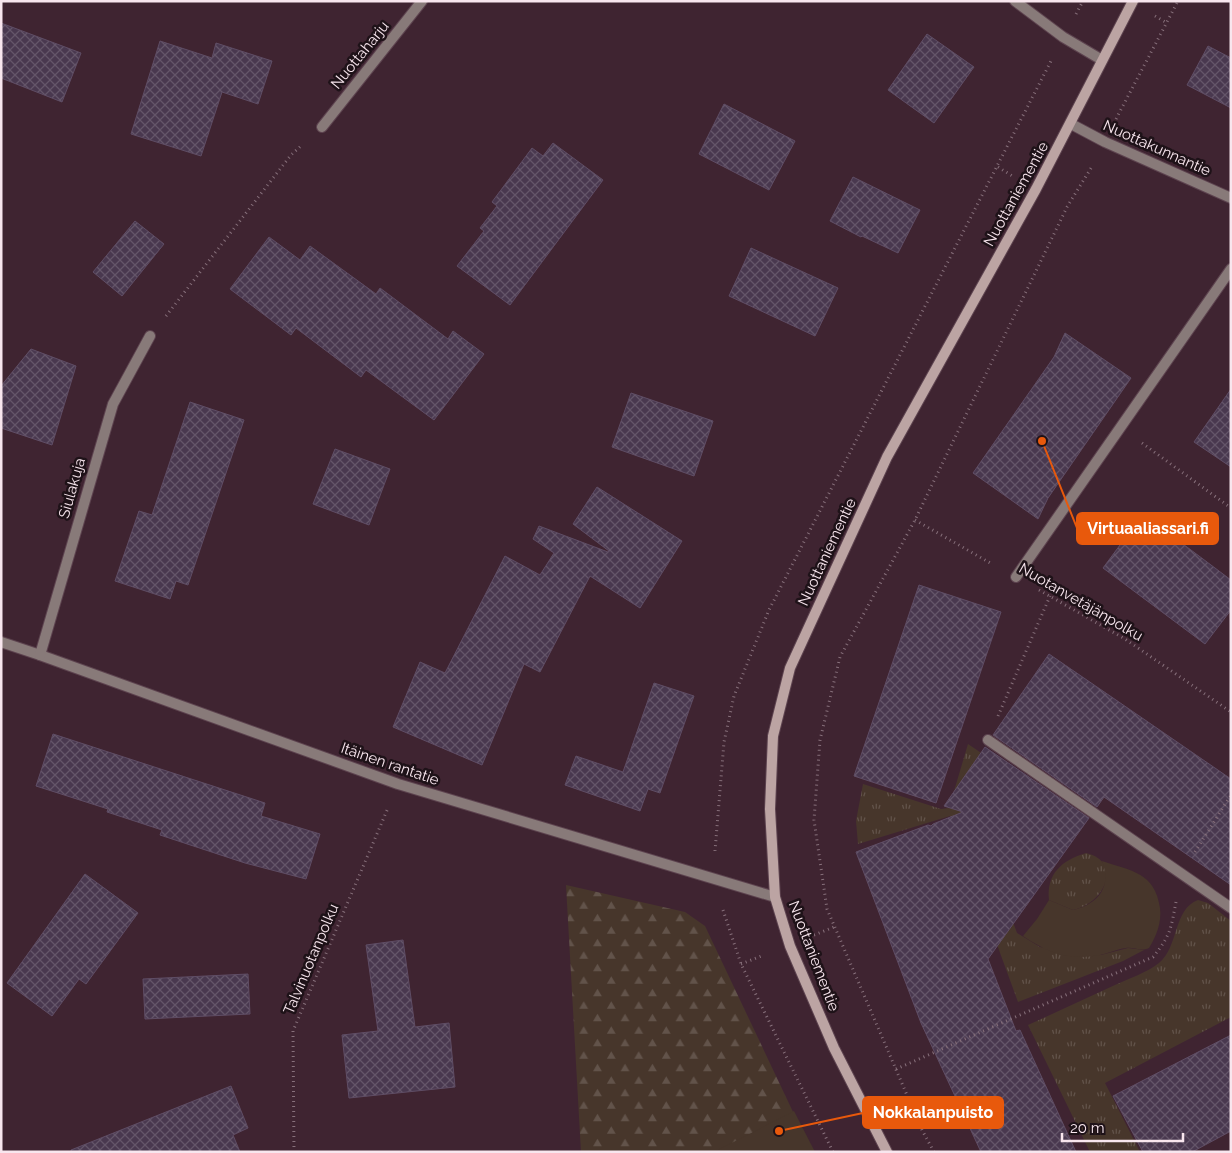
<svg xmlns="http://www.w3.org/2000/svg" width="1232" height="1153" viewBox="0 0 1232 1153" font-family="Raleway,sans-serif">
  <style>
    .grass { fill: url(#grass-tufts) }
    .forest { fill: url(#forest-firs) }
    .park { fill: #47362b }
    .building { fill: url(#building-cross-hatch); stroke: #5f4d65 }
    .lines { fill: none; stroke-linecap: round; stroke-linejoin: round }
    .service-casing { stroke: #5d434f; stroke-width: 12 }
    .minor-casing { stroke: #5d434f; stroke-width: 12 }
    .secondary-casing { stroke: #5d434f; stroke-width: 12 }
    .path { stroke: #87707b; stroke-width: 3; stroke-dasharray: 1 4; stroke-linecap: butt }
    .service { stroke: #887a79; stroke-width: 10 }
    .minor { stroke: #887a79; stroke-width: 10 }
    .secondary { stroke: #bca4a3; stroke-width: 10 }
    .labels { text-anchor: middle; stroke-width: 5; stroke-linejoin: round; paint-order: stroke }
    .street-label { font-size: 15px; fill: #f8e6ee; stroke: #1e1218 }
    .leader { fill: none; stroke: #e8590c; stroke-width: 2 }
    .callout-dot { fill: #e8590c; stroke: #1e1218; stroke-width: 2 }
    .callout { fill: #e8590c; stroke: #e8590c; stroke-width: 2 }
    .callout-label { font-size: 16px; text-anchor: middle; font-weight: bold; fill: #fff }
  </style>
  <defs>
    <pattern id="grass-tufts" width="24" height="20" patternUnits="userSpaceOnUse" patternTransform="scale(1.25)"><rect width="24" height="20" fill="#47362b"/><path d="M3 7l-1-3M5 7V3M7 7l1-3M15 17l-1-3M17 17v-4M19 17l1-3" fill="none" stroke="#62534a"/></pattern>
    <pattern id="forest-firs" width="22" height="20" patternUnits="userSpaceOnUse" patternTransform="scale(1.25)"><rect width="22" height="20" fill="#47362b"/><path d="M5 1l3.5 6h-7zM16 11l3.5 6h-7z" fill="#62534a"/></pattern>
    <pattern id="building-cross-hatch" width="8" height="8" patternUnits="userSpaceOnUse" patternTransform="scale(1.25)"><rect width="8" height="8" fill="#49384f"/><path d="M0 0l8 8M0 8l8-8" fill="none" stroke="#645569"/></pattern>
  </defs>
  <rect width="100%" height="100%" fill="#3f2431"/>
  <g class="grass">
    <polygon points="968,744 993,761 967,798 1017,933 1040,947 1101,955 1128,948 1144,950 1123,961 1018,1002 950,816 858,844 856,821 863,784 941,809 949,808"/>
    <path d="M1086,853C1123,862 1105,903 1073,910L1049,900C1046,874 1062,860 1086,853Z"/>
    <path d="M1198,900L1208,903L1231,921V1017L1105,1083L1140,1152H1090L1028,1025C1057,1012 1086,998 1115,985C1128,979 1148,972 1159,963C1179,947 1173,909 1198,900Z"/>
  </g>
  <polygon class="forest" points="566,885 685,912 705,926 812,1152 581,1152"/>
  <g class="park">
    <path d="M1102,861C1131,871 1155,872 1160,908C1162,922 1156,937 1149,948C1141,952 1134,947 1126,948C1117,949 1109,953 1100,955C1069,961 1048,953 1023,936L1037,919L1049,900L1073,910C1099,904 1112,886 1102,861Z"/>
    <polygon points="794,1111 815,1152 714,1152"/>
  </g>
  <g class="building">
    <polygon points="1,23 81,53 62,102 1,78"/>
    <polygon points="927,34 974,67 934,123 888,90"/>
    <polygon points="160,41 212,58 216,43 272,61 258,104 222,92 201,156 131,134"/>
    <polygon points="1208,46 1231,58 1231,108 1187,85"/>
    <polygon points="724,104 795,141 769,190 699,154"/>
    <polygon points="553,143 603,180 510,305 457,266 484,231 480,228 497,206 492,202 532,148 543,156"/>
    <polygon points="853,177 920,210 898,253 862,236 861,237 830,221"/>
    <polygon points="135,221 164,244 122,296 93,272"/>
    <polygon points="269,237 300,260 310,246 376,294 380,288 448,339 453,331 484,354 434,420 366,370 361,377 296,328 291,335 230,289"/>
    <polygon points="751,248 838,288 815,336 729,296"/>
    <polygon points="1065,333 1131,378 1048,498 1038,519 973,473 1054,357"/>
    <polygon points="31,349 76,366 52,445 1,428 1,386"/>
    <polygon points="1231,389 1231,467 1194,442"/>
    <polygon points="631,393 713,421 694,476 612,447"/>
    <polygon points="190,402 244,420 188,585 176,581 170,599 115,581 139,511 152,515"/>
    <polygon points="335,449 390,469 369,525 313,504"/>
    <polygon points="597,487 682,541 640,608 590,576 540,672 524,664 482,765 393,727 420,662 445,673 505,556 540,575 554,553 533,539 539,526 608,552 609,551 573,524"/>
    <polygon points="1143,514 1231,580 1231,610 1205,644 1103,568"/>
    <polygon points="919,585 1001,612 936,803 854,776"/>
    <polygon points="1049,654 1231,779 1231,885 1104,797 1097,807 993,735"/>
    <polygon points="654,683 694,696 660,793 648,789 640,811 565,785 576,756 623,772"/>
    <polygon points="53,734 265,803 261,816 320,834 306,879 245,863 160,835 162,830 107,812 108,809 36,786"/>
    <polygon points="985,747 1089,818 988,959 1016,1031 1020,1030 1076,1152 981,1152 921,1023 856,852 928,825 931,826 933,824 963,812 944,806"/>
    <polygon points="85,874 138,913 86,984 79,979 52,1016 7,983"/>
    <polygon points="403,940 415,1027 449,1023 455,1087 349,1098 342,1035 378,1031 366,945"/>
    <polygon points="248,974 250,1014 145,1019 143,979"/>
    <polygon points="1231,1035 1231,1131 1192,1152 1143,1152 1113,1096"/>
    <polygon points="231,1086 248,1128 233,1135 240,1152 71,1152 71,1150"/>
  </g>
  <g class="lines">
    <defs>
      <g id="service">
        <polyline points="1016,577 1231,269"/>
        <polyline points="988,740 1231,908"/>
      </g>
      <g id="minor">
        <polyline points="1015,1 1063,37 1102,60"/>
        <polyline points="1071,124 1105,142 1231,198"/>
        <polyline points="322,127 422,1"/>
        <polyline points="1,642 40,655 398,784 775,897"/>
        <polyline points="40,655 113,404 150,336"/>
      </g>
      <polyline id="secondary" points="887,1152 834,1048 790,946 775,897 770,809 773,736 790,668 887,457 1036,189 1133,1"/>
    </defs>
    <use href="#service" class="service-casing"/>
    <use href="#minor" class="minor-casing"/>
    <use href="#secondary" class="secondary-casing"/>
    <g class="path">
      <polyline points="1076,14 1083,1"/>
      <polyline points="1155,16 1167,23"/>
      <polyline points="1116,119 1178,1"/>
      <polyline points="998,167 1014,177"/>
      <polyline points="166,316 291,155 302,145"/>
      <polyline points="1142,443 1231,508"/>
      <polyline points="915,520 992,564"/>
      <polyline points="1039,590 1125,639 1231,712"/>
      <polyline points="998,716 1050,596"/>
      <polyline points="715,851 724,742 734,696 769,610 1051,61"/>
      <polyline points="1195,852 1231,795"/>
      <polyline points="723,910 741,964 833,1152"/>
      <polyline points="814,935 834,927"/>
      <polyline points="741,964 764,955"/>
      <path d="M896,1069L1153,957C1171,935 1171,928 1176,902"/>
      <polyline points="294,1152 293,1031 388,808"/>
      <polyline points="934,1152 922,1130 827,909 814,820 820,740 840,657 915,520 1067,207 1093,165"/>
    </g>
    <use href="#service" class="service"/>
    <use href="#minor" class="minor"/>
    <use href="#secondary" class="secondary"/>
  </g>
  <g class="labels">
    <g class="street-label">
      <text transform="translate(360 55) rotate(-51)" y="5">Nuottaharju</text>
      <text transform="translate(1157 148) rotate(24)" y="5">Nuottakunnantie</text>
      <text transform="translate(1016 194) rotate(-61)" y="5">Nuottaniementie</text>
      <text transform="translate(72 488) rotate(-74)" y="5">Siulakuja</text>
      <text transform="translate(827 552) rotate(-65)" y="5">Nuottaniementie</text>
      <text transform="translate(1081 602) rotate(30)" y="5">Nuotanvetäjänpolku</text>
      <text transform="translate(390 764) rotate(19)" y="5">Itäinen rantatie</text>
      <text transform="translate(814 956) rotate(69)" y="5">Nuottaniementie</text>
      <text transform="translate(311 959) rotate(-67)" y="5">Talvinuotanpolku</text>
    </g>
  </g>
  <path class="leader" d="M1042 441L1077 528M779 1131L863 1113"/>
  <g class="callout-dot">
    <circle cx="1042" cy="441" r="5"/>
    <circle cx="779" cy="1131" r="5"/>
  </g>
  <g class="callout">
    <rect x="1077" y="513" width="141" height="31" rx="5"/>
    <rect x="863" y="1097" width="140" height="31" rx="5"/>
  </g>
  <g class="callout-label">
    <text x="1148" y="534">Virtuaaliassari.fi</text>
    <text x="933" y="1118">Nokkalanpuisto</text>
  </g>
  <rect width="1232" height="1153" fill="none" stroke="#f8e6ee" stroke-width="5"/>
  <path d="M1062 1133v8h121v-8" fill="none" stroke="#f8e6ee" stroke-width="2.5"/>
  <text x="1070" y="1133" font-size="15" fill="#f8e6ee" stroke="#1e1218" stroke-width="4" paint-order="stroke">20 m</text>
</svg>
